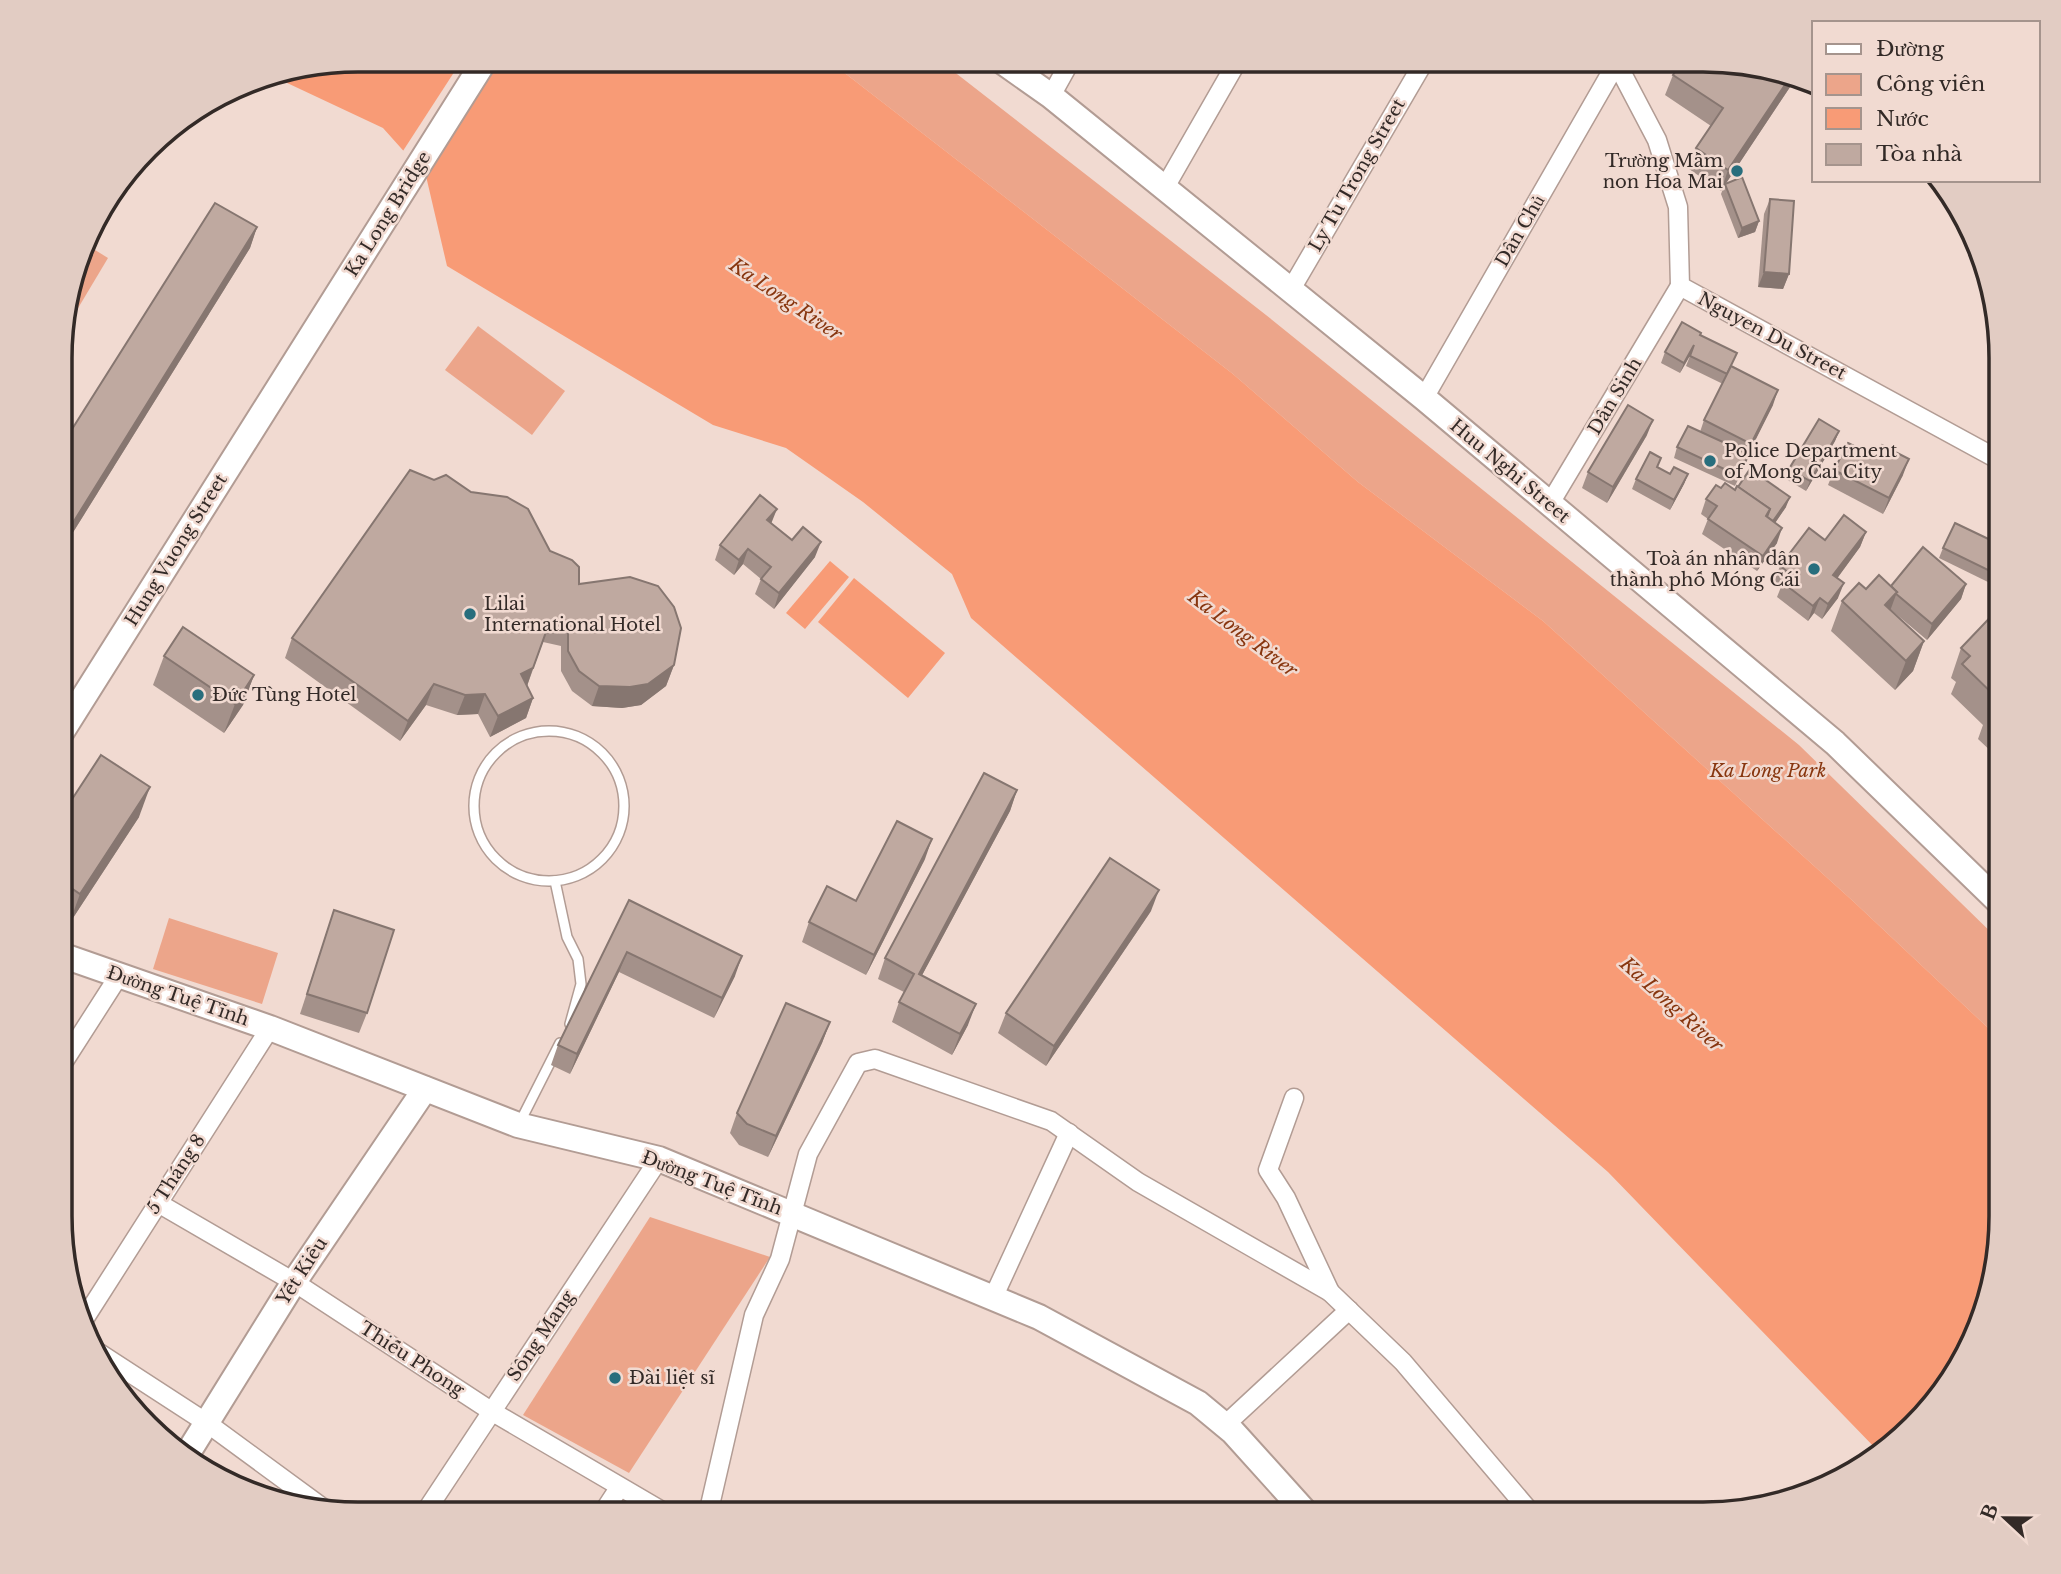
<svg xmlns="http://www.w3.org/2000/svg" width="2061" height="1574" viewBox="0 0 2061 1574" font-family="'Libre Baskerville',serif">
  <style>
    .green { fill: #eca58a }
    .water { fill: #f89b76 }
    .pier { fill: #f1dad1 }
    .lines { fill: none; stroke-linecap: round; stroke-linejoin: round }
    .lane-casing { stroke: #b29c94; stroke-width: 12 }
    .street-casing { stroke: #b29c94; stroke-width: 21 }
    .secondary-casing { stroke: #b29c94; stroke-width: 28 }
    .lane { stroke: #fff; stroke-width: 9 }
    .street { stroke: #fff; stroke-width: 18 }
    .secondary { stroke: #fff; stroke-width: 24 }
    .wall { fill: #a4918a }
    .shaded-wall { fill: #867670 }
    .building { fill: #bfa9a0; stroke: #867670; stroke-width: 2 }
    .poi-dot { fill: #286e7d; stroke: #f1dad1; stroke-width: 2.5 }
    .labels { text-anchor: middle; stroke-width: 5; stroke-linejoin: round; paint-order: stroke }
    .poi-label { font-size: 18px; fill: #332a27; stroke: #f1dad1; text-anchor: start }
    .street-label { font-size: 18px; fill: #332a27; stroke: #f1dad1 }
    .park-label { font-size: 18px; font-style: italic; fill: #88360f; stroke: #f1dad1 }
    .water-label { font-size: 19px; font-style: italic; fill: #88360f; stroke: #f1dad1 }
    .rim { fill: none; stroke: #332a27; stroke-width: 3.5 }
  </style>
  <rect width="100%" height="100%" fill="#f1dad1"/>
  <g class="green">
    <polygon points="828,60 939,60 1266,315 1799,745 2001,942 2001,1040 1854,902 1543,621 1358,482 1233,374"/>
    <polygon points="87,245 108,258 62,335 62,319"/>
    <polygon points="478,326 565,391 532,435 445,370"/>
    <polygon points="169,918 278,953 262,1004 153,969"/>
    <polygon points="650,1217 770,1257 629,1473 523,1415"/>
  </g>
  <g class="water">
    <polygon points="358,60 828,60 1233,374 1358,482 1543,621 1854,902 2001,1040 2001,1236 1979,1331 1928,1413 1878,1451 1608,1172 971,618 952,574 863,502 786,448 713,425 447,266 426,176 383,128 268,74"/>
    <polygon points="830,561 849,577 805,629 786,613"/>
    <polygon points="854,578 945,653 908,698 818,622"/>
  </g>
  <polygon class="pier" points="462,60 500,60 423,182 401,154"/>
  <g class="lines">
    <defs>
      <g id="lane">
        <circle cx="549" cy="806" r="75"/>
        <polyline points="555,881 567,937 578,959 581,984 570,1024"/>
        <polyline points="519,1124 560,1043"/>
      </g>
      <g id="street">
        <polyline points="1615,60 1657,140 1678,207 1680,286 2001,461"/>
        <polyline points="1051,96 1071,60"/>
        <polyline points="1164,189 1238,60"/>
        <polyline points="1290,291 1425,60"/>
        <polyline points="1424,398 1616,64"/>
        <polyline points="1549,505 1680,286"/>
        <polyline points="61,1066 118,977"/>
        <polyline points="1294,1098 1268,1170 1286,1198 1330,1292"/>
        <polyline points="158,1203 294,1282 491,1411 667,1514"/>
        <polyline points="993,1298 1069,1133"/>
        <polyline points="83,1321 270,1028"/>
        <polyline points="90,1347 207,1423 327,1511"/>
        <polyline points="1225,1425 1349,1310"/>
        <polyline points="424,1514 659,1159"/>
        <polyline points="602,1514 619,1488"/>
        <polyline points="708,1514 754,1315 780,1259 808,1154 858,1063 875,1059 1051,1121 1138,1182 1330,1292 1403,1362 1532,1514"/>
      </g>
      <g id="secondary">
        <polyline points="1000,60 1051,96 1424,398 1835,743 2001,904"/>
        <polyline points="61,733 485,60"/>
        <polyline points="61,955 270,1028 518,1125 659,1159 1039,1317 1198,1403 1233,1432 1307,1514"/>
        <polyline points="186,1456 294,1282 425,1089"/>
      </g>
    </defs>
    <use href="#lane" class="lane-casing"/>
    <use href="#street" class="street-casing"/>
    <use href="#secondary" class="secondary-casing"/>
    <use href="#lane" class="lane"/>
    <use href="#street" class="street"/>
    <use href="#secondary" class="secondary"/>
  </g>
  <g class="wall">
    <polygon points="1673,75 1794,81 1726,183 1759,221 1755,232 1738,238 1721,194 1724,186 1721,191 1689,169 1696,148 1711,126 1665,95"/>
    <polygon points="1770,199 1789,274 1783,289 1758,287 1764,214"/>
    <polygon points="257,227 250,248 62,550 62,445"/>
    <polygon points="1700,336 1773,405 1748,454 1745,465 1735,486 1674,458 1677,447 1700,432 1704,420 1723,384 1686,366 1690,356 1680,373 1661,363 1665,352"/>
    <polygon points="1839,431 1835,441 1806,491 1786,479 1789,469"/>
    <polygon points="1647,435 1607,503 1582,488 1588,472"/>
    <polygon points="1876,457 1903,475 1883,514 1828,485 1834,470"/>
    <polygon points="1658,468 1670,474 1688,474 1684,484 1670,510 1632,489 1636,479"/>
    <polygon points="1721,488 1735,490 1786,507 1775,523 1777,543 1757,571 1702,534 1708,519 1701,514 1706,499"/>
    <polygon points="771,524 815,557 774,609 755,594 761,579 743,564 734,575 715,560 720,545"/>
    <polygon points="1866,532 1860,547 1837,578 1838,598 1822,619 1814,613 1808,621 1777,597 1781,587 1774,582 1780,566 1825,540"/>
    <polygon points="1943,548 2001,560 1990,583 1939,558"/>
    <polygon points="550,551 579,584 674,665 666,686 641,705 622,708 592,706 572,691 561,671 561,646 543,642 527,686 533,698 526,718 490,737 478,714 457,715 426,705 400,741 285,658 292,638"/>
    <polygon points="1966,584 1961,599 1927,640 1890,609 1890,610 1924,641 1913,671 1895,690 1831,631 1842,601 1866,589 1891,586"/>
    <polygon points="2001,606 2001,750 1996,756 1978,739 1983,725 1951,694 1956,682 1951,678 1961,648"/>
    <polygon points="164,656 254,675 243,705 224,733 153,685"/>
    <polygon points="1017,790 1010,811 922,975 968,1025 952,1055 892,1022 899,1002 904,992 878,979 885,958"/>
    <polygon points="61,816 139,817 69,924 61,918"/>
    <polygon points="925,859 866,975 802,942 809,922 856,901"/>
    <polygon points="629,900 735,976 714,1018 619,972 570,1074 551,1065 558,1045"/>
    <polygon points="334,910 367,1013 359,1033 300,1014"/>
    <polygon points="1151,911 1046,1066 998,1033 1006,1013"/>
    <polygon points="830,1022 822,1043 768,1157 739,1145 730,1133 737,1113"/>
  </g>
  <g class="shaded-wall">
    <polygon points="1791,76 1795,77 1794,81 1721,191 1728,170"/>
    <polygon points="1759,221 1755,232 1738,238 1742,228"/>
    <polygon points="257,227 250,248 62,550 66,534"/>
    <polygon points="1764,272 1789,274 1783,289 1758,287"/>
    <polygon points="1694,345 1690,355 1680,373 1684,363"/>
    <polygon points="1778,390 1773,405 1746,459 1751,444"/>
    <polygon points="1653,420 1647,435 1607,503 1613,487"/>
    <polygon points="1839,431 1835,441 1806,491 1810,481"/>
    <polygon points="1909,459 1903,475 1883,514 1889,498"/>
    <polygon points="1688,474 1684,484 1670,510 1674,500"/>
    <polygon points="1790,497 1786,507 1766,536 1770,526"/>
    <polygon points="777,509 771,524 767,520"/>
    <polygon points="1782,528 1777,543 1757,571 1763,556"/>
    <polygon points="1866,532 1860,547 1828,591 1833,575"/>
    <polygon points="821,542 815,557 774,609 779,593"/>
    <polygon points="748,549 743,564 734,575 739,560"/>
    <polygon points="2001,558 2001,560 1990,583 1994,573"/>
    <polygon points="1844,583 1838,598 1822,619 1828,604"/>
    <polygon points="1966,584 1961,599 1927,640 1932,624"/>
    <polygon points="1897,592 1886,622 1885,605"/>
    <polygon points="1820,598 1814,613 1808,621 1813,606"/>
    <polygon points="1924,641 1913,671 1895,690 1906,661"/>
    <polygon points="674,665 666,686 641,705 622,708 592,706 599,686"/>
    <polygon points="533,668 526,689 521,674"/>
    <polygon points="254,675 243,705 224,733 235,704"/>
    <polygon points="434,684 426,705 400,741 408,721"/>
    <polygon points="485,694 478,714 457,715 465,695"/>
    <polygon points="533,698 526,718 490,737 498,716"/>
    <polygon points="2001,741 2001,750 1996,756"/>
    <polygon points="150,787 139,817 69,924 80,894"/>
    <polygon points="1017,790 1010,811 912,994 919,974"/>
    <polygon points="932,839 925,859 866,975 874,955"/>
    <polygon points="1159,890 1151,911 1046,1066 1054,1046"/>
    <polygon points="627,952 619,972 570,1074 577,1054"/>
    <polygon points="742,956 735,976 714,1018 722,998"/>
    <polygon points="976,1004 968,1025 952,1055 960,1034"/>
    <polygon points="830,1022 822,1043 768,1157 776,1136"/>
  </g>
  <g class="building">
    <polygon points="1683,60 1722,60 1791,76 1728,170 1696,148 1723,108 1673,75"/>
    <polygon points="1742,177 1759,221 1742,228 1725,184"/>
    <polygon points="1770,199 1794,201 1789,274 1764,272"/>
    <polygon points="215,203 257,227 66,534 62,531 62,445"/>
    <polygon points="1682,322 1701,333 1700,335 1737,353 1727,374 1690,356 1694,345 1684,363 1665,352"/>
    <polygon points="1731,366 1778,390 1751,444 1704,420"/>
    <polygon points="1628,405 1653,420 1613,487 1588,472"/>
    <polygon points="1819,419 1839,431 1810,481 1789,469"/>
    <polygon points="1688,426 1749,454 1739,476 1677,447"/>
    <polygon points="1848,443 1876,457 1882,445 1909,459 1889,498 1834,470"/>
    <polygon points="1650,452 1661,458 1657,467 1670,474 1674,467 1688,474 1674,500 1636,479"/>
    <polygon points="1750,469 1790,497 1773,521 1767,517 1770,509 1738,487"/>
    <polygon points="410,470 434,480 446,475 471,492 507,497 528,509 550,551 572,560 579,567 579,584 630,577 658,586 674,607 681,628 674,665 648,684 630,687 599,686 579,671 568,651 568,626 550,621 533,668 521,674 533,698 498,716 485,694 465,695 434,684 408,721 292,638"/>
    <polygon points="1725,483 1735,490 1737,486 1770,509 1766,516 1782,528 1763,556 1708,519 1717,506 1706,499 1716,485 1721,488"/>
    <polygon points="760,495 777,509 767,520 792,540 803,527 821,542 779,593 761,579 771,567 748,549 739,560 720,545"/>
    <polygon points="1844,515 1866,532 1833,575 1844,583 1828,604 1820,598 1813,606 1782,582 1789,573 1780,566 1809,528 1825,540"/>
    <polygon points="1955,523 2001,545 2001,558 1994,573 1943,548"/>
    <polygon points="1923,547 1966,584 1932,624 1895,593 1897,592 1891,586"/>
    <polygon points="1879,575 1897,592 1885,605 1924,641 1906,661 1842,601 1859,583 1866,589"/>
    <polygon points="2001,606 2001,721 1989,709 1998,699 1962,664 1970,656 1961,648"/>
    <polygon points="183,627 254,675 235,704 164,656"/>
    <polygon points="101,755 150,787 80,894 61,881 61,816"/>
    <polygon points="984,773 1017,790 919,974 976,1004 960,1034 899,1002 914,974 885,958"/>
    <polygon points="897,821 932,839 874,955 809,922 827,886 856,901"/>
    <polygon points="1110,858 1159,890 1054,1046 1006,1013"/>
    <polygon points="629,900 742,956 722,998 627,952 577,1054 558,1045"/>
    <polygon points="334,910 394,930 367,1013 307,994"/>
    <polygon points="786,1003 830,1022 776,1136 747,1124 737,1113"/>
  </g>
  <g class="poi-dot">
    <circle cx="1737" cy="171" r="7"/>
    <circle cx="1710" cy="461" r="7"/>
    <circle cx="1814" cy="569" r="7"/>
    <circle cx="470" cy="614" r="7"/>
    <circle cx="198" cy="695" r="7"/>
    <circle cx="615" cy="1378" r="7"/>
  </g>
  <g class="labels">
    <g class="poi-label">
      <text x="1723" y="167" text-anchor="end">Trường Mầm<tspan x="1723" dy="21">non Hoa Mai</tspan></text>
      <text x="1724" y="457">Police Department<tspan x="1724" dy="21">of Mong Cai City</tspan></text>
      <text x="1800" y="565" text-anchor="end">Toà án nhân dân<tspan x="1800" dy="21">thành phố Móng Cái</tspan></text>
      <text x="484" y="610">Lilai<tspan x="484" dy="21">International Hotel</tspan></text>
      <text x="212" y="701">Đức Tùng Hotel</text>
      <text x="629" y="1384">Đài liệt sĩ</text>
    </g>
    <g class="street-label">
      <text transform="translate(1357 175) rotate(-60)" y="6">Ly Tu Trong Street</text>
      <text transform="translate(388 214) rotate(-58)" y="6">Ka Long Bridge</text>
      <text transform="translate(1520 231) rotate(-60)" y="6">Dân Chủ</text>
      <text transform="translate(1772 336) rotate(28)" y="6">Nguyen Du Street</text>
      <text transform="translate(1615 396) rotate(-59)" y="6">Dân Sinh</text>
      <text transform="translate(1510 471) rotate(40)" y="6">Huu Nghi Street</text>
      <text transform="translate(176 550) rotate(-58)" y="6">Hung Vuong Street</text>
      <text transform="translate(178 996) rotate(19)" y="6">Đường Tuệ Tĩnh</text>
      <text transform="translate(176 1174) rotate(-57)" y="6">5 Tháng 8</text>
      <text transform="translate(712 1183) rotate(21)" y="6">Đường Tuệ Tĩnh</text>
      <text transform="translate(302 1271) rotate(-57)" y="6">Yết Kiêu</text>
      <text transform="translate(541 1336) rotate(-56)" y="6">Sông Mang</text>
      <text transform="translate(412 1359) rotate(33)" y="6">Thiếu Phong</text>
    </g>
    <g class="park-label">
      <text x="1768" y="777">Ka Long Park</text>
    </g>
    <g class="water-label">
      <text transform="translate(786 299) rotate(34)" y="7">Ka Long River</text>
      <text transform="translate(1243 633) rotate(37)" y="7">Ka Long River</text>
      <text transform="translate(1672 1004) rotate(42)" y="7">Ka Long River</text>
    </g>
  </g>
  <path d="M0 0H2061V1574H0ZM358 72H1703A286 286 0 0 1 1989 358V1216A286 286 0 0 1 1703 1502H358A286 286 0 0 1 72 1216V358A286 286 0 0 1 358 72Z" fill="#e2ccc3" fill-rule="evenodd"/>
  <path class="rim" d="M358 72H1703A286 286 0 0 1 1989 358V1216A286 286 0 0 1 1703 1502H358A286 286 0 0 1 72 1216V358A286 286 0 0 1 358 72Z"/>
  <rect x="1812" y="21" width="228" height="161" fill="#f1dad1" stroke="#a5948d" stroke-width="2"/>
  <rect x="1826" y="44" width="35" height="10" fill="#ffffff" stroke="#a5948d" stroke-width="2"/>
  <text x="1876" y="56" font-size="21" fill="#332a27">Đường</text>
  <rect x="1826" y="74" width="35" height="21" fill="#eca58a" stroke="#a5948d" stroke-width="2"/>
  <text x="1876" y="91" font-size="21" fill="#332a27">Công viên</text>
  <rect x="1826" y="108" width="35" height="21" fill="#f89b76" stroke="#a5948d" stroke-width="2"/>
  <text x="1876" y="126" font-size="21" fill="#332a27">Nước</text>
  <rect x="1826" y="144" width="35" height="21" fill="#bfa9a0" stroke="#a5948d" stroke-width="2"/>
  <text x="1876" y="161" font-size="21" fill="#332a27">Tòa nhà</text>
  <g transform="translate(2005 1518) rotate(292)" stroke="#f1dad1" stroke-width="5" paint-order="stroke">
  <path d="M0-5L12 26L0 18L-12 26Z" fill="#332a27"/>
  <text y="-10" font-size="19" font-weight="bold" text-anchor="middle" fill="#332a27">B</text>
  </g>
</svg>
